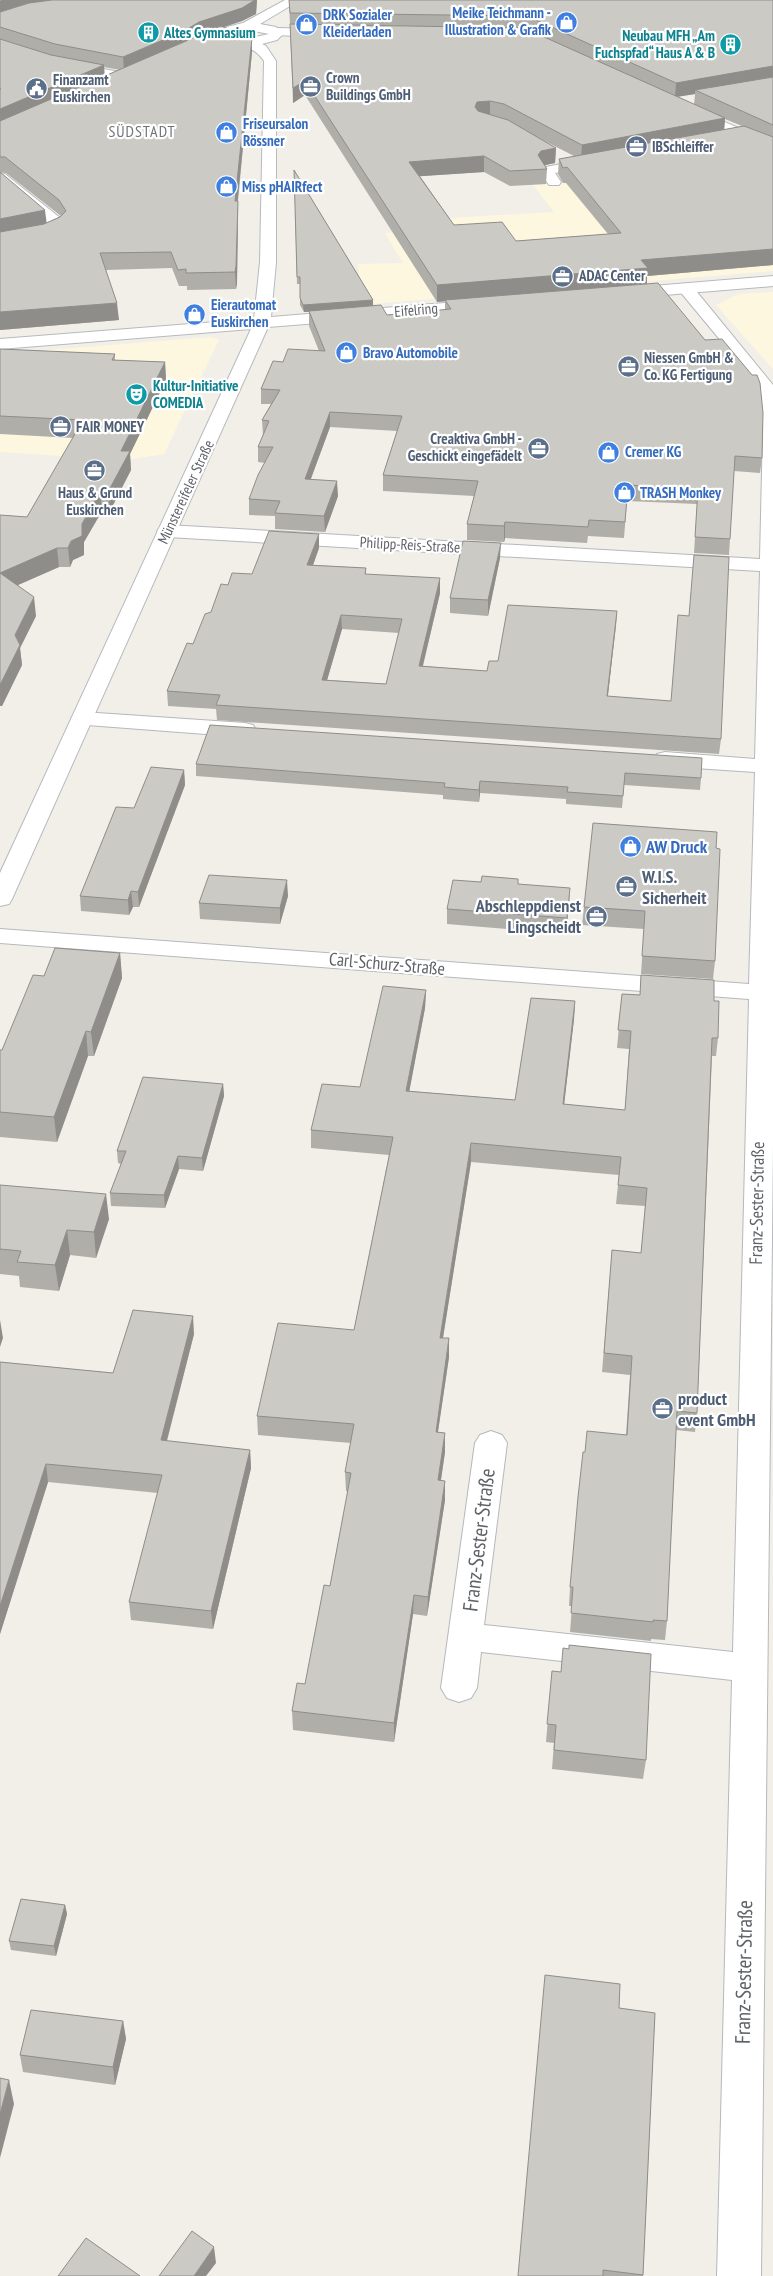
<svg xmlns="http://www.w3.org/2000/svg" width="773" height="2276" viewBox="0 0 773 2276" font-family="'PT Sans Narrow',sans-serif">
  <style>
    .commercial { fill: #fef7e0 }
    .lines { fill: none; stroke-linecap: round; stroke-linejoin: round }
    .street-casing { stroke: #b5b8bc; stroke-width: 2 }
    .secondary-casing { stroke: #b6babf; stroke-width: 2 }
    .street { fill: #fff; fill-rule: evenodd }
    .secondary { fill: #fff; fill-rule: evenodd }
    .wall { fill: #afaea9; fill-rule: evenodd }
    .shaded-wall { fill: #8f8d8a }
    .building { fill: #cccac5; stroke: #8f8d8a; fill-rule: evenodd }
    .labels { text-anchor: middle; stroke-width: 4.5; stroke-linejoin: round; paint-order: stroke }
    .far-shop-label { font-size: 15px; font-weight: bold; fill: #366cbe; stroke: #fff; text-anchor: start }
    .far-culture-label { font-size: 15px; font-weight: bold; fill: #0d838f; stroke: #fff; text-anchor: start }
    .far-service-label { font-size: 15px; font-weight: bold; fill: #4e5e75; stroke: #fff; text-anchor: start }
    .far-street-label { font-size: 15px; fill: #5f6368; stroke: #fff }
    .far-neighbourhood-label { font-size: 16px; letter-spacing: 1px; fill: #70757a; stroke: #fff }
    .shop-label { font-size: 18px; font-weight: bold; fill: #366cbe; stroke: #fff; text-anchor: start }
    .service-label { font-size: 18px; font-weight: bold; fill: #4e5e75; stroke: #fff; text-anchor: start }
    .street-label { font-size: 18px; fill: #5f6368; stroke: #fff }
    .near-street-label { font-size: 21px; fill: #5f6368; stroke: #fff }
  </style>
  <rect width="100%" height="100%" fill="#f1efe8"/>
  <g class="commercial">
    <polygon points="773,157 773,271 371,304 360,284 358,264 403,263 385,233 456,228 450,218 554,212 533,185 566,183"/>
    <polygon points="773,292 773,369 716,305 739,294"/>
    <polygon points="211,337 219,340 164,454 127,460 0,452 0,354"/>
  </g>
  <g class="lines">
    <defs>
      <g id="street">
        <polygon points="276,28 328,29 334,33 328,37 272,35 270,32 272,29"/>
        <polygon points="0,42 56,60 125,73 131,77 125,81 53,67 0,50"/>
        <polygon points="690,107 773,143 773,152 685,114 683,111 685,108"/>
        <polygon points="576,161 581,162 583,165 581,168 555,173 561,182 559,185 549,185 539,171 541,168"/>
        <path d="M0,173L5,174L59,217L65,227C55,241 17,243 0,247V237L44,229L50,226L0,184Z"/>
        <polygon points="686,284 692,286 773,385 773,1145 761,2276 717,2276 732,1680 481,1652 477,1688 471,1698 459,1702 447,1698 441,1688 475,1443 480,1435 491,1431 502,1435 507,1443 484,1625 733,1652 749,999 0,943 0,929 749,984 755,772 665,766 657,764 654,759 657,754 665,752 755,759 760,571 167,537 160,535 157,531 160,527 167,525 760,559 763,428 760,397 755,382 678,289"/>
        <polygon points="82,712 245,723 253,725 256,730 253,735 245,737 74,724 71,719 74,714"/>
      </g>
      <g id="secondary">
        <path d="M285,0H300L260,24L276,27L283,34L277,40L262,44L266,46L276,61V262L271,317L482,300L490,305L482,310L268,327L12,899L9,904L0,906V873L251,329L0,349V339L254,319L260,262L264,61C249,39 231,50 219,35L227,27L243,23ZM249,30L269,34L251,38L232,34L239,31Z"/>
        <polygon points="773,276 773,286 628,298 620,293 628,288"/>
      </g>
    </defs>
    <use href="#street" class="street-casing"/>
    <use href="#secondary" class="secondary-casing"/>
    <use href="#street" class="street"/>
    <use href="#secondary" class="secondary"/>
  </g>
  <g class="wall">
    <path d="M0,0H257L256,14L242,21L224,27L252,52L238,201V216L237,283L236,289L187,290V286H179L172,268L106,270L119,320L0,330V172L46,223L61,216L6,173L0,172ZM104,67L120,70L104,77Z"/>
    <path d="M289,0H773V265L647,276V284L762,458L760,473L734,471L729,555L694,553L697,504L627,501L624,538L588,536L587,543L505,538L504,542L467,540V524L474,496L383,491V475L397,431L330,427L311,479L338,496L325,532L275,529V516L249,515V499L265,463L258,462V447L263,436L262,420L271,404H261V389L283,362L319,351L309,326V312H304L300,305V284H297L294,170L373,300V306L387,315L445,310V301L437,302L305,95L293,103ZM695,94L694,105L677,97ZM725,119L742,126L724,130ZM533,135L574,156L559,159L558,174L563,183H566L608,234L516,241L454,225L420,176L484,172L510,186L546,184L547,169L545,165L555,163L556,148Z"/>
    <polygon points="0,349 115,354 115,360 165,362 166,380 130,454 131,470 110,511 102,511 84,542 84,555 73,560 70,567 59,567 18,585 36,616 20,648 22,665 2,706 0,706 0,515 27,517 73,438 0,434"/>
    <path d="M319,548L313,565L366,568V574L440,593L423,666L487,671L498,661L617,611L608,696L721,739L719,754L217,720L216,709L168,706L167,691L193,644L228,585L252,574ZM342,629L399,633L386,684L327,680Z"/>
    <polygon points="500,558 488,616 450,613 450,598"/>
    <polygon points="210,725 701,778 700,790 624,785 622,808 566,804 566,799 480,793 479,802 443,799 443,795 196,776 196,764"/>
    <polygon points="184,770 185,785 139,907 133,907 129,915 81,911 80,896 134,808"/>
    <polygon points="716,848 715,961 713,979 641,974 644,929 582,925 584,907"/>
    <polygon points="518,884 569,903 566,934 447,924 447,909"/>
    <polygon points="288,896 280,924 200,919 199,903"/>
    <polygon points="120,953 122,978 94,1056 88,1056 57,1142 0,1137 0,1050 2,1050 44,976"/>
    <polygon points="641,975 714,1001 718,1038 716,1056 712,1056 697,1413 695,1432 676,1430 667,1621 665,1640 651,1639 651,1641 570,1632 572,1606 569,1606 570,1587 585,1452 626,1435 630,1375 602,1372 612,1250 641,1253 645,1206 616,1204 619,1175 471,1162 443,1338 449,1357 438,1432 445,1433 445,1452 441,1480 445,1500 427,1616 413,1614 394,1742 293,1730 292,1711 305,1684 330,1586 348,1492 346,1491 345,1472 351,1443 258,1435 257,1416 354,1330 389,1155 311,1148 311,1130 360,1087 426,990 425,1008 409,1091 515,1100 575,1001 574,1019 564,1104 625,1110 629,1049 617,1048 622,994 640,995"/>
    <polygon points="223,1084 224,1096 203,1171 179,1169 165,1208 111,1206 110,1193 121,1164 118,1163 117,1151"/>
    <polygon points="0,1185 109,1219 96,1258 70,1255 59,1291 20,1287 19,1276 0,1274"/>
    <polygon points="194,1334 167,1441 250,1450 251,1468 213,1629 131,1620 129,1602 158,1493 48,1482 0,1634 0,1362 113,1373"/>
    <polygon points="552,1671 646,1760 643,1779 552,1769 554,1743 546,1742"/>
    <polygon points="65,1905 67,1914 56,1956 11,1950 9,1941"/>
    <polygon points="655,2013 643,2276 518,2276"/>
    <polygon points="123,2021 126,2039 115,2085 23,2072 20,2055"/>
  </g>
  <g class="shaded-wall">
    <polygon points="2,0 69,0 0,14 0,1"/>
    <polygon points="255,0 257,0 256,14 242,21 199,35 185,44 124,71 123,57 199,22"/>
    <polygon points="252,38 252,52 236,217 235,201"/>
    <polygon points="104,65 105,79 0,124 0,109"/>
    <polygon points="773,66 773,80 695,90 695,94 675,97 676,83"/>
    <polygon points="305,81 305,95 293,103 293,88"/>
    <polygon points="490,101 490,116 476,117 475,107 477,102"/>
    <polygon points="725,118 724,133 581,160 582,145"/>
    <polygon points="556,148 555,163 541,166 537,170 538,155 541,151"/>
    <polygon points="484,156 484,172 409,177 409,162"/>
    <polygon points="238,201 238,216 237,283 236,289 235,272"/>
    <polygon points="45,210 47,226 0,235 0,219"/>
    <polygon points="773,249 773,265 647,276 647,284 437,302 437,285 641,260"/>
    <polygon points="373,300 373,307 304,312 303,305"/>
    <polygon points="117,303 119,320 0,330 0,312"/>
    <polygon points="165,362 166,380 130,454 131,470 110,511 108,492 121,451"/>
    <polygon points="330,412 330,427 305,494 305,479"/>
    <polygon points="337,481 338,496 325,532 324,516"/>
    <polygon points="100,492 102,511 84,542 84,555 73,560 70,567 68,548"/>
    <polygon points="505,522 505,538 504,542 504,526"/>
    <polygon points="319,534 319,548 308,579 307,565"/>
    <polygon points="501,543 500,558 488,616 488,600"/>
    <polygon points="57,548 59,567 2,592 0,573"/>
    <polygon points="440,578 440,593 419,681 419,666"/>
    <polygon points="34,597 36,616 20,648 22,665 2,706 0,706 0,685 15,635"/>
    <polygon points="617,611 616,626 606,711 607,696"/>
    <polygon points="341,615 342,629 323,694 322,680"/>
    <polygon points="184,770 185,785 139,907 138,892"/>
    <polygon points="480,781 480,793 479,802 479,790"/>
    <polygon points="287,880 288,896 280,924 280,908"/>
    <polygon points="570,888 569,903 566,934 567,918"/>
    <polygon points="131,891 133,907 129,915 128,900"/>
    <polygon points="120,953 122,978 94,1056 91,1032"/>
    <polygon points="426,990 425,1008 406,1109 406,1091"/>
    <polygon points="575,1001 574,1019 562,1123 563,1104"/>
    <polygon points="86,1031 88,1056 57,1142 54,1117"/>
    <polygon points="223,1084 224,1096 203,1171 202,1158"/>
    <polygon points="471,1143 471,1162 440,1356 440,1338"/>
    <polygon points="178,1156 179,1169 165,1208 164,1195"/>
    <polygon points="106,1194 109,1219 96,1258 94,1232"/>
    <polygon points="67,1230 70,1255 59,1291 55,1265"/>
    <polygon points="193,1316 194,1334 162,1459 161,1440"/>
    <polygon points="0,1320 3,1338 0,1347"/>
    <polygon points="449,1338 449,1357 435,1451 436,1432"/>
    <polygon points="445,1433 445,1452 438,1499 438,1480"/>
    <polygon points="250,1450 251,1468 213,1629 211,1611"/>
    <polygon points="46,1464 48,1482 0,1634 0,1606"/>
    <polygon points="445,1481 445,1500 427,1616 428,1597"/>
    <polygon points="414,1595 413,1614 394,1742 394,1723"/>
    <polygon points="65,1905 67,1914 56,1956 54,1946"/>
    <polygon points="123,2021 126,2039 115,2085 113,2067"/>
    <polygon points="9,2080 14,2104 0,2158 0,2114"/>
    <polygon points="214,2247 216,2263 206,2276 194,2276"/>
  </g>
  <g class="building">
    <polygon points="52,0 255,0 242,8 199,22 184,31 123,57 55,44 0,27 0,12 29,3"/>
    <polygon points="289,0 773,0 773,66 676,83 527,16 290,13"/>
    <polygon points="290,24 524,28 725,118 582,145 504,104 490,101 477,102 475,107 478,111 508,120 556,148 541,151 538,155 547,169 510,171 484,156 409,162 454,225 502,222 516,241 621,233 567,167 563,168 559,159 744,126 773,137 773,249 641,260 648,268 437,285 305,81 293,88"/>
    <polygon points="221,26 252,38 235,201 238,201 236,266 235,272 186,273 186,269 178,270 171,252 100,253 117,303 0,312 0,232 44,224 60,217 66,211 59,200 5,157 0,157 0,121"/>
    <polygon points="0,39 51,55 104,65 0,109 0,89 1,89 0,89"/>
    <polygon points="773,77 773,125 695,90"/>
    <polygon points="294,170 373,300 303,305 300,298 300,277 297,277"/>
    <polygon points="0,172 45,210 0,219"/>
    <polygon points="658,283 705,340 722,339 752,375 757,375 760,383 763,413 762,458 735,456 730,539 695,537 698,489 628,485 625,522 589,520 588,527 505,522 504,526 467,524 478,481 383,475 402,416 330,412 305,479 337,481 324,516 275,513 280,501 249,499 258,475 273,447 258,447 269,421 262,420 280,390 261,389 273,361 283,362 288,349 325,351 309,311 381,305 387,315 451,309 445,300"/>
    <polygon points="0,349 115,354 112,360 165,362 121,451 130,451 108,492 100,492 82,524 82,536 71,541 68,548 57,548 0,573 0,515 27,517 83,420 0,416"/>
    <path d="M269,531L319,534L307,565L366,568L365,574L440,578L419,666L487,671L489,661H498L508,605L617,611L607,696L671,701L678,615L689,616L694,555L729,557L721,739L216,705L220,695L167,691L187,643L193,644L205,614L211,612L221,584L228,585L232,573L252,574ZM341,615L402,619L386,684L322,680Z"/>
    <polygon points="463,541 501,543 488,600 450,598"/>
    <polygon points="0,573 34,597 15,635 20,645 0,685"/>
    <polygon points="210,725 702,758 701,778 625,773 623,796 567,792 568,787 480,781 479,790 444,787 445,783 196,764"/>
    <polygon points="151,767 184,770 138,892 131,891 128,900 80,896 116,807 134,808"/>
    <polygon points="593,823 717,832 716,848 720,849 715,961 642,956 645,911 584,907"/>
    <polygon points="209,875 287,880 280,908 199,903"/>
    <polygon points="482,876 518,879 518,884 570,888 567,918 447,909 453,880 481,882"/>
    <polygon points="55,948 120,953 91,1032 86,1031 54,1117 0,1112 0,1050 2,1050 33,975 44,976"/>
    <polygon points="641,975 714,980 714,1001 719,1001 718,1038 712,1038 697,1413 677,1411 667,1621 653,1620 653,1622 571,1613 573,1587 570,1587 578,1497 583,1452 585,1452 587,1431 627,1435 632,1356 604,1353 612,1250 641,1253 647,1188 618,1185 621,1157 471,1143 440,1338 449,1338 436,1432 445,1433 438,1480 445,1481 428,1597 414,1595 394,1723 292,1711 297,1683 305,1684 324,1585 330,1586 351,1473 345,1472 354,1424 257,1416 278,1323 354,1330 393,1137 311,1130 322,1084 360,1087 383,986 426,990 406,1091 515,1100 531,998 575,1001 563,1104 625,1110 631,1031 618,1030 622,994 640,995"/>
    <polygon points="143,1077 223,1084 202,1158 178,1156 164,1195 110,1193 126,1151 117,1151"/>
    <polygon points="0,1185 106,1194 94,1232 67,1230 55,1265 17,1262 21,1251 0,1249"/>
    <polygon points="133,1310 193,1316 161,1440 250,1450 211,1611 129,1602 162,1475 46,1464 0,1606 0,1362 113,1373"/>
    <polygon points="569,1645 651,1654 646,1760 554,1750 556,1725 547,1724 552,1671 561,1672 563,1648 569,1649"/>
    <polygon points="21,1899 65,1905 54,1946 9,1941"/>
    <polygon points="545,1975 620,1984 619,2008 655,2013 643,2275 603,2270 603,2276 518,2276"/>
    <polygon points="31,2010 123,2021 113,2067 20,2055"/>
    <polygon points="0,2078 9,2080 0,2114"/>
    <polygon points="192,2231 214,2247 194,2276 159,2276"/>
    <polygon points="86,2238 140,2276 58,2276"/>
  </g>
  <defs>
    <symbol id="shop-disc" viewBox="-11 -11 22 22"><circle r="9.5" fill="#3f7fe0" stroke="#fff"/><path d="M-5-2.5h2.3a2.7 3.5 0 0 1 5.4 0H5L5.5 6h-11ZM-1.5-2.5h3a1.5 2.3 0 0 0-3 0Z" fill="#fff"/></symbol>
    <symbol id="building-disc" viewBox="-11 -11 22 22"><circle r="9.5" fill="#0f9aa8" stroke="#fff"/><path d="M-4-6H4V6H1V3H-1V6H-4ZM-2.5-4.3h1.7v1.8h-1.7ZM.8-4.3h1.7v1.8H.8ZM-2.5-1h1.7V.8h-1.7ZM.8-1h1.7V.8H.8Z" fill="#fff"/></symbol>
    <symbol id="office-disc" viewBox="-11 -11 22 22"><circle r="9.5" fill="#5c6f8a" stroke="#fff"/><path d="M-6-3h4V-5.5h4V-3h4V5H-6ZM-1-4.5V-3h2v-1.5ZM-6 0V1H6V0Z" fill="#fff"/></symbol>
    <symbol id="civic-disc" viewBox="-11 -11 22 22"><circle r="9.5" fill="#5c6f8a" stroke="#fff"/><path d="M-.6-6.5H3V-4.5H.6V-3L4-1V1h2V6H-6V1h2V-1L-.6-3ZM-1.2 2.5V6h2.4V2.5Z" fill="#fff"/></symbol>
    <symbol id="theatre-disc" viewBox="-11 -11 22 22"><circle r="9.5" fill="#0f9aa8" stroke="#fff"/><path d="M-5-5.5Q0-4 5-5.5V0Q5 5 0 6Q-5 5-5 0ZM-3.3-2.5H-1v1.5H-3.3ZM1-2.5H3.3v1.5H1ZM-2.8 1Q0 5.5 2.8 1Z" fill="#fff"/></symbol>
  </defs>
  <g fill-rule="evenodd">
    <use href="#shop-disc" x="554" y="10" width="25" height="25"/>
    <use href="#shop-disc" x="294" y="12" width="25" height="25"/>
    <use href="#building-disc" x="136" y="20" width="25" height="25"/>
    <use href="#building-disc" x="718" y="32" width="25" height="25"/>
    <use href="#office-disc" x="298" y="74" width="25" height="25"/>
    <use href="#civic-disc" x="24" y="76" width="25" height="25"/>
    <use href="#shop-disc" x="214" y="120" width="25" height="25"/>
    <use href="#office-disc" x="624" y="134" width="25" height="25"/>
    <use href="#shop-disc" x="214" y="174" width="25" height="25"/>
    <use href="#office-disc" x="550" y="264" width="25" height="25"/>
    <use href="#shop-disc" x="182" y="302" width="25" height="25"/>
    <use href="#shop-disc" x="334" y="340" width="25" height="25"/>
    <use href="#office-disc" x="616" y="354" width="25" height="25"/>
    <use href="#theatre-disc" x="124" y="382" width="25" height="25"/>
    <use href="#office-disc" x="48" y="414" width="25" height="25"/>
    <use href="#office-disc" x="526" y="436" width="25" height="25"/>
    <use href="#shop-disc" x="596" y="440" width="25" height="25"/>
    <use href="#office-disc" x="82" y="458" width="25" height="25"/>
    <use href="#shop-disc" x="612" y="480" width="25" height="25"/>
    <use href="#shop-disc" x="618" y="834" width="25" height="25"/>
    <use href="#office-disc" x="614" y="874" width="25" height="25"/>
    <use href="#office-disc" x="584" y="904" width="25" height="25"/>
    <use href="#office-disc" x="650" y="1396" width="25" height="25"/>
  </g>
  <g class="labels">
    <g class="far-shop-label">
      <text x="551" y="18" text-anchor="end">Meike Teichmann -<tspan x="551" dy="17">Illustration &amp; Grafik</tspan></text>
      <text x="323" y="20">DRK Sozialer<tspan x="323" dy="17">Kleiderladen</tspan></text>
      <text x="243" y="129">Friseursalon<tspan x="243" dy="17">Rössner</tspan></text>
      <text x="242" y="192">Miss pHAIRfect</text>
      <text x="211" y="310">Eierautomat<tspan x="211" dy="17">Euskirchen</tspan></text>
      <text x="363" y="358">Bravo Automobile</text>
      <text x="625" y="457">Cremer KG</text>
      <text x="640" y="498">TRASH Monkey</text>
    </g>
    <g class="far-culture-label">
      <text x="164" y="38">Altes Gymnasium</text>
      <text x="715" y="41" text-anchor="end">Neubau MFH „Am<tspan x="715" dy="17">Fuchspfad“ Haus A &amp; B</tspan></text>
      <text x="153" y="391">Kultur-Initiative<tspan x="153" dy="17">COMEDIA</tspan></text>
    </g>
    <g class="far-service-label">
      <text x="326" y="83">Crown<tspan x="326" dy="17">Buildings GmbH</tspan></text>
      <text x="53" y="85">Finanzamt<tspan x="53" dy="17">Euskirchen</tspan></text>
      <text x="652" y="152">IBSchleiffer</text>
      <text x="579" y="281">ADAC Center</text>
      <text x="644" y="363">Niessen GmbH &amp;<tspan x="644" dy="17">Co. KG Fertigung</tspan></text>
      <text x="76" y="432">FAIR MONEY</text>
      <text x="522" y="444" text-anchor="end">Creaktiva GmbH -<tspan x="522" dy="17">Geschickt eingefädelt</tspan></text>
      <text x="95" y="498" text-anchor="middle">Haus &amp; Grund<tspan x="95" dy="17">Euskirchen</tspan></text>
    </g>
    <g class="far-street-label">
      <text transform="translate(416 310) rotate(-5)" y="5">Eifelring</text>
      <text transform="translate(186 492) rotate(-65)" y="5">Münstereifeler Straße</text>
      <text transform="translate(410 545) rotate(3)" y="5">Philipp-Reis-Straße</text>
    </g>
    <g class="far-neighbourhood-label">
      <text x="142" y="137">SÜDSTADT</text>
    </g>
    <g class="shop-label">
      <text x="646" y="853">AW Druck</text>
    </g>
    <g class="service-label">
      <text x="642" y="883">W.I.S.<tspan x="642" dy="21">Sicherheit</tspan></text>
      <text x="581" y="912" text-anchor="end">Abschleppdienst<tspan x="581" dy="21">Lingscheidt</tspan></text>
      <text x="678" y="1405">product<tspan x="678" dy="21">event GmbH</tspan></text>
    </g>
    <g class="street-label">
      <text transform="translate(387 964) rotate(5)" y="6">Carl-Schurz-Straße</text>
      <text transform="translate(757 1203) rotate(-89)" y="6">Franz-Sester-Straße</text>
    </g>
    <g class="near-street-label">
      <text transform="translate(479 1540) rotate(-83)" y="7">Franz-Sester-Straße</text>
      <text transform="translate(744 1972) rotate(-89)" y="7">Franz-Sester-Straße</text>
    </g>
  </g>
</svg>
